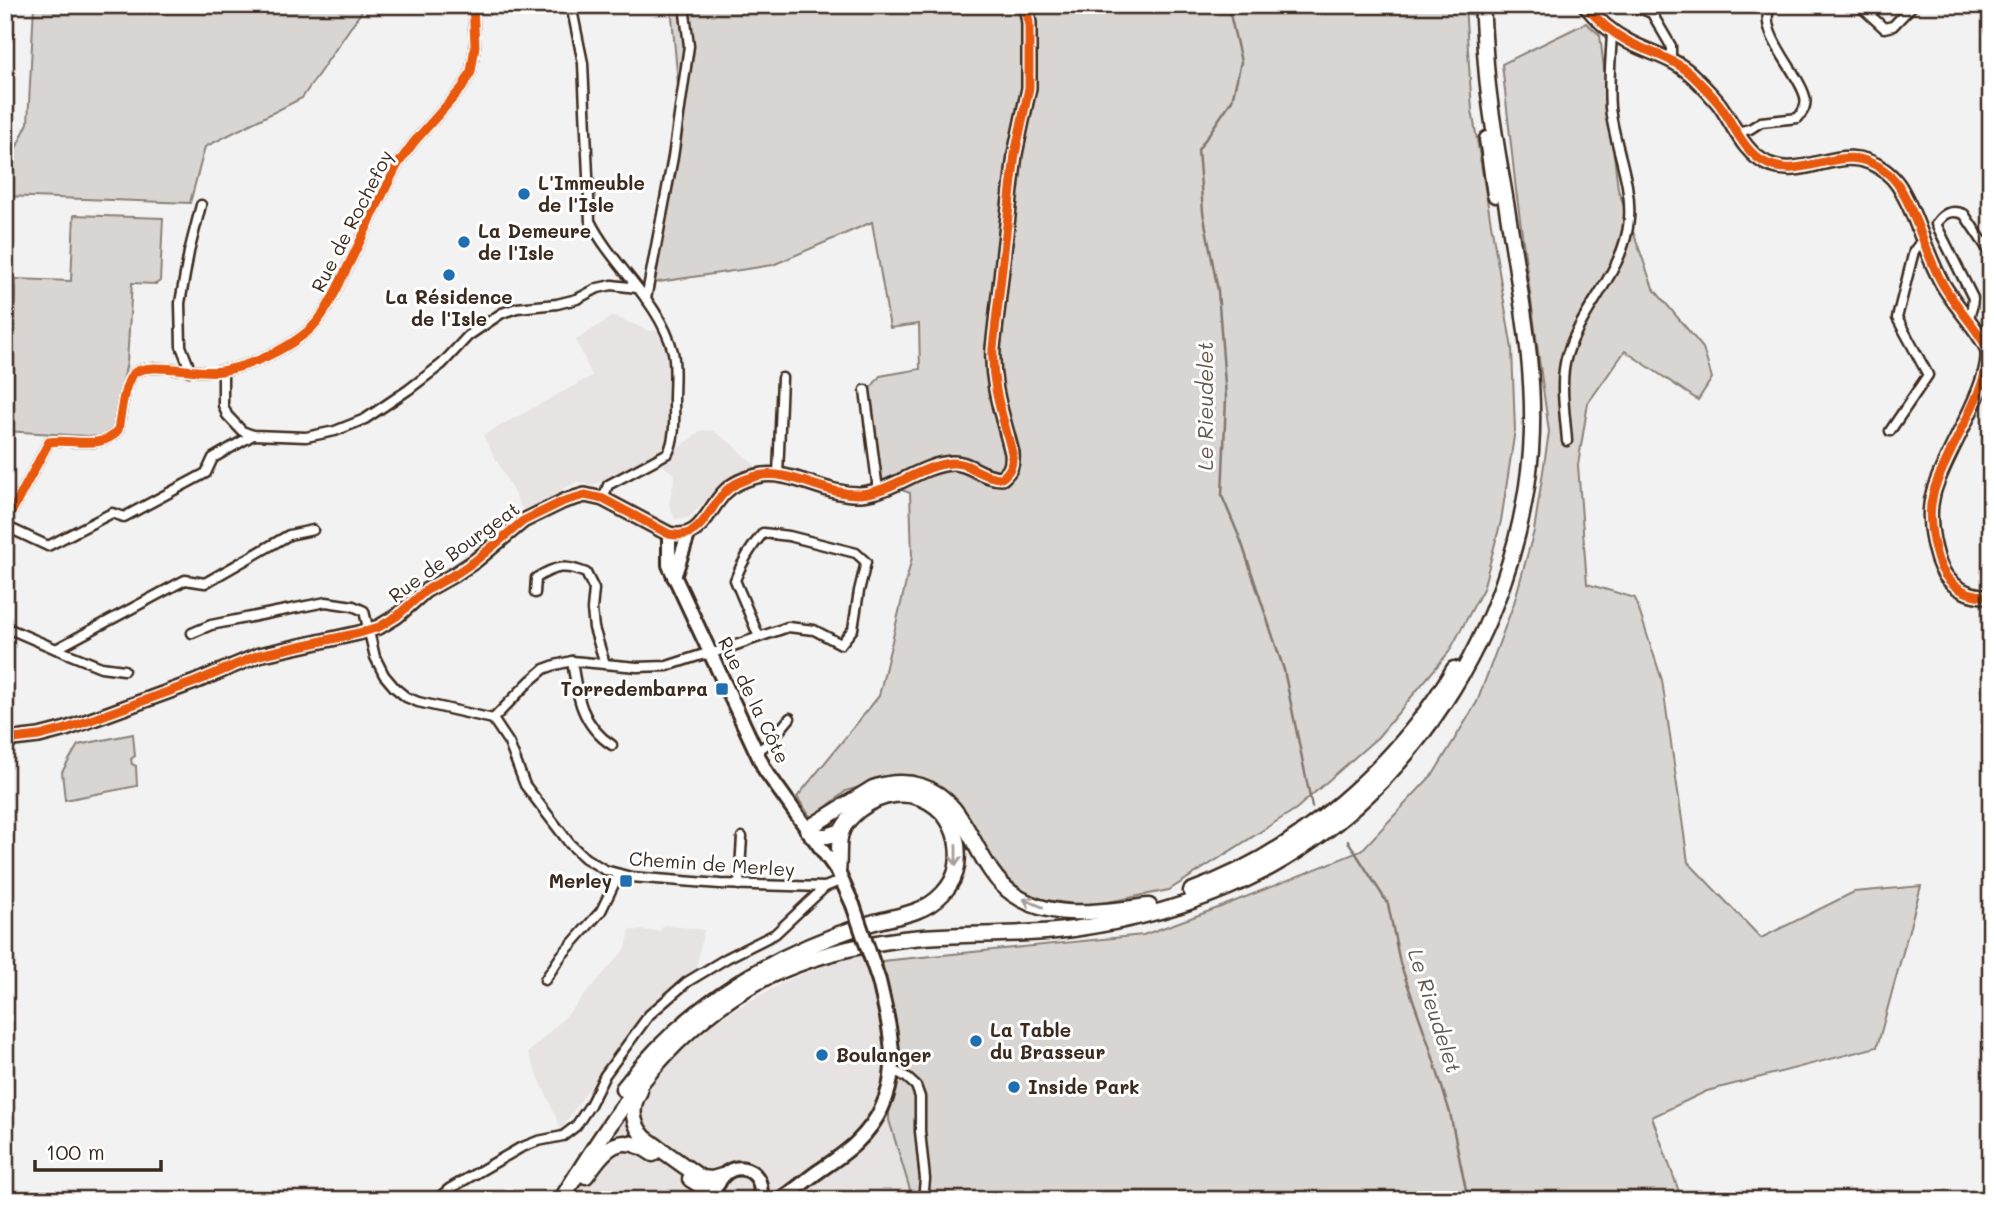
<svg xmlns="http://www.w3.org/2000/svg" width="1996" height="1205" viewBox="0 0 1996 1205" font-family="Mali,sans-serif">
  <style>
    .built { fill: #e6e3e2 }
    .green { fill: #d8d5d2; stroke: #8a8078; stroke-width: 2 }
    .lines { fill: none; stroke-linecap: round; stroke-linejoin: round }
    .stream { stroke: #827770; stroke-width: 2.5 }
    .street-casing { stroke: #3b2a1e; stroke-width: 13 }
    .secondary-casing { stroke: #3b2a1e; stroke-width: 18 }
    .highway-casing { stroke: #3b2a1e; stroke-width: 19 }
    .street { stroke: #fff; stroke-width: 8 }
    .secondary { stroke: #fff; stroke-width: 12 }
    .highway { stroke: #fff; stroke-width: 14 }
    .secondary-bridge-casing { stroke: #3b2a1e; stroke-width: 18; stroke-linecap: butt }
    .secondary-bridge { stroke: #fff; stroke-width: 12 }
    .cycleway-casing { stroke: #fff; stroke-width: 13 }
    .cycleway { stroke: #e8590c; stroke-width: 9 }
    .oneway { stroke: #a79f9a }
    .poi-dot { fill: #1f6fb2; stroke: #fff; stroke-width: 2.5 }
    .labels { text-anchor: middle; stroke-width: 6; stroke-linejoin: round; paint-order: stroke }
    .poi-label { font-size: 19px; font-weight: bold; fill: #3b2a1e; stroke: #fff; text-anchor: start }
    .street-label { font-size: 19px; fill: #3b2a1e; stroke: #fff }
    .water-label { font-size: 21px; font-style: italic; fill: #65574e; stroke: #fff }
  </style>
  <rect width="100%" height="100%" fill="#f3f2f2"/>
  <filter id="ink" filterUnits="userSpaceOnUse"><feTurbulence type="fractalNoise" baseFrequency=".0143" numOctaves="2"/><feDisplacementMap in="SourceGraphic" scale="14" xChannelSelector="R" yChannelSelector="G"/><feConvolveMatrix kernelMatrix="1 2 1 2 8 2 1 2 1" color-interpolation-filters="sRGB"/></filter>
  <g filter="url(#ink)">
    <g class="built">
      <polygon points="613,316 650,331 659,330 666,345 669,363 668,437 680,447 702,430 714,431 732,444 756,467 733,477 717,489 689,518 675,519 669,504 675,475 651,456 592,486 578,481 563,489 559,494 523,510 483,435 592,376 576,340"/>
      <polygon points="664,925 704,930 695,974 641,1023 597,1077 561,1129 528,1053 567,1015 626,948 630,930 660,931"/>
      <polygon points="862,955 882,961 889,1005 911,1200 571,1200 605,1144 660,1073 698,1034 737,1008 786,981 831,963"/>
    </g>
    <g class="green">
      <polygon points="34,5 366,5 302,98 205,147 190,203 5,196 5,171 28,123"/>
      <polygon points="671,5 1465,5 1472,110 1512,349 1515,430 1501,521 1483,589 1449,652 1378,737 1296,809 1169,890 1088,906 1033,898 1000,873 961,807 929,782 893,777 846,791 812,819 797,797 879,696 912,557 910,493 882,483 870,389 880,376 920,369 919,324 890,328 872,222 773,265 645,284 679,96"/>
      <polygon points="1586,23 1600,35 1618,189 1653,288 1703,348 1712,378 1698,400 1625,351 1588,403 1578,465 1587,584 1635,598 1662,680 1688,862 1761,938 1854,892 1921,886 1877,1047 1707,1091 1652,1117 1682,1200 911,1200 911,1193 889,1120 889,1005 882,961 1143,935 1218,908 1361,851 1434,773 1477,702 1514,603 1534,531 1549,432 1516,190 1502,64"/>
      <polygon points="74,215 163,218 160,281 156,284 132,283 127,362 113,430 109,435 104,437 5,431 5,350 12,350 16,279 71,281"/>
      <polygon points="133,734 135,756 131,759 132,764 136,766 137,786 65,800 62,772 78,745"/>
    </g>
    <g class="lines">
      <g class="stream">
        <polyline points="1228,5 1241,62 1232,100 1198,150 1203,212 1218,291 1226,398 1222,496 1241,541 1284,670 1312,807"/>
        <polyline points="1348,841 1388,904 1400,963 1429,1045 1450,1113 1468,1200"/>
      </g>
      <defs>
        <g id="street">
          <path d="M571,5L583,63L590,221C613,267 660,301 673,352C676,366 674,385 674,400C674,417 676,437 668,453L608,485L603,499"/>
          <polyline points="1632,5 1649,12"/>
          <polyline points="1647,5 1671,46 1671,59"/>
          <polyline points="1859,5 1884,28 1893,26 1913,5"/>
          <path d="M1737,132L1750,129L1761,122L1798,118C1803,111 1807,106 1805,97C1800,73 1755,31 1771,5"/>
          <polyline points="646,299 673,157 689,46 684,5"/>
          <path d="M1968,320L1972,308L1973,298L1936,224C1943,213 1951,209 1964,214L1991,254"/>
          <polyline points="189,371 188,364 181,346 180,303 189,252 201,205"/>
          <polyline points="223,371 223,405 227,415 242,431 253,435 306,437 335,431 365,419 408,390 442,364 468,336 502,313 517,308 557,304 577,299 598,288 612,285 637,288"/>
          <polyline points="865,390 878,490"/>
          <polyline points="1890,431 1928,375 1897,318 1914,251 1924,238"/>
          <path d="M1567,441C1565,413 1559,382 1567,355C1582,307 1625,271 1629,219C1632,182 1614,144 1610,108C1608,83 1611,57 1612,32"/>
          <polyline points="778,475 782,378"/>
          <path d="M5,524L49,442C70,438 104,451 118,430C121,416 123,385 133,374C146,360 199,375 221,371C251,366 283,351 307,332C325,317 334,294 344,274C363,237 379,200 398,164L414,142L462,88L471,72L475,46L473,5"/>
          <polyline points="5,526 48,546 112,513 124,517 206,473 213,458 253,435"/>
          <path d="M535,593L536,578C556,566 564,564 586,573L594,589L592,610L594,628L605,664"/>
          <polyline points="5,627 56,649 185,580 205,583 289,535 313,530"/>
          <polyline points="192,633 211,625 326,602 353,606 364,611 375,657 384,675 395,688 406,697 418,702 493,719 509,743 525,785 570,844 585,858 605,870 631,877 720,884 825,887 842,880"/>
          <polyline points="56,649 101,667 124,670"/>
          <path d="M572,661C577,695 581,725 612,745"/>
          <path d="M493,719L530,681L544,669L555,665L572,661L637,667L667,666L701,655L710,654L788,627L814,630L841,644L853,629L859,591L866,562L856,553L789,536L763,533C751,547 742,562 735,580L759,637"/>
          <polyline points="756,752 769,743 790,718"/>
          <polyline points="739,885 742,837"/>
          <polyline points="545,980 561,956 601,911 619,874"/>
          <polyline points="893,1073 899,1073 906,1077 916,1086 920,1097 920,1131 925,1179 923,1200"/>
          <polyline points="436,1200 449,1189 520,1148 538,1141 563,1136 576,1126 590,1105 605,1075 649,1015 687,982 727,958 775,934 825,887"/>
        </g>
        <g id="secondary">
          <path d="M1585,5C1597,20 1612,33 1629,42C1652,54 1675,58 1694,77C1702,85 1711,94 1719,104C1733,123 1744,154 1768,164C1808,181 1843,138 1885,171C1898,181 1902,191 1909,205C1921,231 1928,258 1942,283C1955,306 1975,325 1987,348C1996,379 1941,459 1933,494C1929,509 1930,526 1933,541C1936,554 1938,564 1945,575C1956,590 1972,597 1991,596"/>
          <polyline points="669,534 669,565 765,770 838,872 853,905"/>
          <polyline points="674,577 688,535"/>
          <path d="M5,740L39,736L66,729L195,682L259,655L359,633L379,627L397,616L425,591L457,573L475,561L523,521L564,501L585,495L603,499L669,534C701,541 706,512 724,493C733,483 744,479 757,476C790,468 826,496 861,494C894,491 920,465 952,463C970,462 981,478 1002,478C1011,470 1013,465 1012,453C1003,416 991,387 993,348L1015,154L1029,88V23L1026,5"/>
          <path d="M718,1184C731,1155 769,1170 759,1200"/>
          <path d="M780,1200C793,1192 806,1180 819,1171C832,1162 846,1153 857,1142C907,1093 893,1041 879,981"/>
        </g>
        <g id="highway">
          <polyline points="1487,139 1495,195"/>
          <path d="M807,829L873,788C890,782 904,781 921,786C970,801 973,866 1013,894C1053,922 1103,911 1149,906"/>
          <polyline points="812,836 827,836 842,831"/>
          <path d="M1191,891C1297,853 1397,767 1454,669"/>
          <path d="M623,1089C684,1008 769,956 865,925C882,919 900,917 916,911C936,904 954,886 957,866C965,806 906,773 859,810C853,815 846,822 842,830C837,841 840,859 838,872"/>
          <path d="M640,1091C630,1107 632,1124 645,1138L701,1178L712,1179L722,1176"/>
          <path d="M586,1176C606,1148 619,1130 653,1154"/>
          <polyline points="690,1179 717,1196"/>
          <path d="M561,1200C615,1113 671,1026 765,978C806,958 857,945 903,939C958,932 1017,937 1073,929C1132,921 1191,905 1245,880C1408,803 1517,628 1531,451C1536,381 1524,314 1513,246C1505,192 1494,139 1488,86C1485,59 1484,32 1482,5"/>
        </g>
      </defs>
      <use href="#street" class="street-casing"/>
      <use href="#secondary" class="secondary-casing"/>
      <use href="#highway" class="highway-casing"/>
      <use href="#street" class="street"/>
      <use href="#secondary" class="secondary"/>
      <use href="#highway" class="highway"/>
      <defs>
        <polyline id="secondary-bridge" points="853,905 879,981"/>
      </defs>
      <use href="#secondary-bridge" class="secondary-bridge-casing"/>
      <use href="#secondary-bridge" class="secondary-bridge"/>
      <defs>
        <g id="cycleway">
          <path d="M1585,5C1597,20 1612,33 1629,42C1652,54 1675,58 1694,77C1702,85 1711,94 1719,104C1733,123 1744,154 1768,164C1808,181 1843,138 1885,171C1898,181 1902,191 1909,205C1921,231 1928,258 1942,283C1955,306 1975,325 1987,348C1996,379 1941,459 1933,494C1929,509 1930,526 1933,541C1936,554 1938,564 1945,575C1956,590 1972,597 1991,596"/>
          <path d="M5,524L49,442C70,438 104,451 118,430C121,416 123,385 133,374C146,360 199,375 221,371C251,366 283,351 307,332C325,317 334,294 344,274C363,237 379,200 398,164L414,142L462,88L471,72L475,46L473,5"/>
          <path d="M5,740L39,736L66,729L195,682L259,655L359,633L379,627L397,616L425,591L457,573L475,561L523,521L564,501L585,495L603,499L669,534C701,541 706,512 724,493C733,483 744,479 757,476C790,468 826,496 861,494C894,491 920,465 952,463C970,462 981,478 1002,478C1011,470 1013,465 1012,453C1003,416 991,387 993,348L1015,154L1029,88V23L1026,5"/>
        </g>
      </defs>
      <use href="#cycleway" class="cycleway-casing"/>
      <use href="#cycleway" class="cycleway"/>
    </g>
    <defs><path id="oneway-shaft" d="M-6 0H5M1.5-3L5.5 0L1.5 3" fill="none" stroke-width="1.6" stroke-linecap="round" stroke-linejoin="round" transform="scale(1.75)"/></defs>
    <g class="oneway">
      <use href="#oneway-shaft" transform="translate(956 855) rotate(90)"/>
      <use href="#oneway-shaft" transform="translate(1033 903) rotate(-157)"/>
    </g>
  </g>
  <g class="poi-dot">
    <circle cx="524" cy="194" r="7"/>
    <circle cx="464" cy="242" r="7"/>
    <circle cx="449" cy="275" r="7"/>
    <rect x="715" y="682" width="14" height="14" rx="3.5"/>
    <rect x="619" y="874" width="14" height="14" rx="3.5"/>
    <circle cx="976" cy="1041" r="7"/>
    <circle cx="822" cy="1055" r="7"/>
    <circle cx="1014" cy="1087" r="7"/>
  </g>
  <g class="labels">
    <g class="poi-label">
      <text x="538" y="190">L'Immeuble<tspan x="538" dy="22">de l'Isle</tspan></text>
      <text x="478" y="238">La Demeure<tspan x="478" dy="22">de l'Isle</tspan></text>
      <text x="449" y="304" text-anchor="middle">La Résidence<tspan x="449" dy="22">de l'Isle</tspan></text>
      <text x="708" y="696" text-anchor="end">Torredembarra</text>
      <text x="612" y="888" text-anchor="end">Merley</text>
      <text x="990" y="1037">La Table<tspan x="990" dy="22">du Brasseur</tspan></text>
      <text x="836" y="1062">Boulanger</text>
      <text x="1028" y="1094">Inside Park</text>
    </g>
    <g class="street-label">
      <text transform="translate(352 221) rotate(-63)" y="7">Rue de Rochefoy</text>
      <text transform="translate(454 552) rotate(-36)" y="7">Rue de Bourgeat</text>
      <text transform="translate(754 700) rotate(64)" y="7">Rue de la Côte</text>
      <text transform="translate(712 864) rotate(4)" y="7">Chemin de Merley</text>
    </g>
    <g class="water-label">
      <text transform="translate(1206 406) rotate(-90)" y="7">Le Rieudelet</text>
      <text transform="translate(1434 1011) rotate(72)" y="7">Le Rieudelet</text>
    </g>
  </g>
  <rect width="1996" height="1205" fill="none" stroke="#fff" stroke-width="28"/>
  <rect x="14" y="14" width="1968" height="1177" fill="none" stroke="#3b2a1e" stroke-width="2.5" filter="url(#ink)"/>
  <path d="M35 1160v10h126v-10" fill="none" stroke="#3b2a1e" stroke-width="3.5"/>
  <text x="46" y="1160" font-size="21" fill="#3b2a1e" stroke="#ffffff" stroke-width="5" paint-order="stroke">100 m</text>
</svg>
